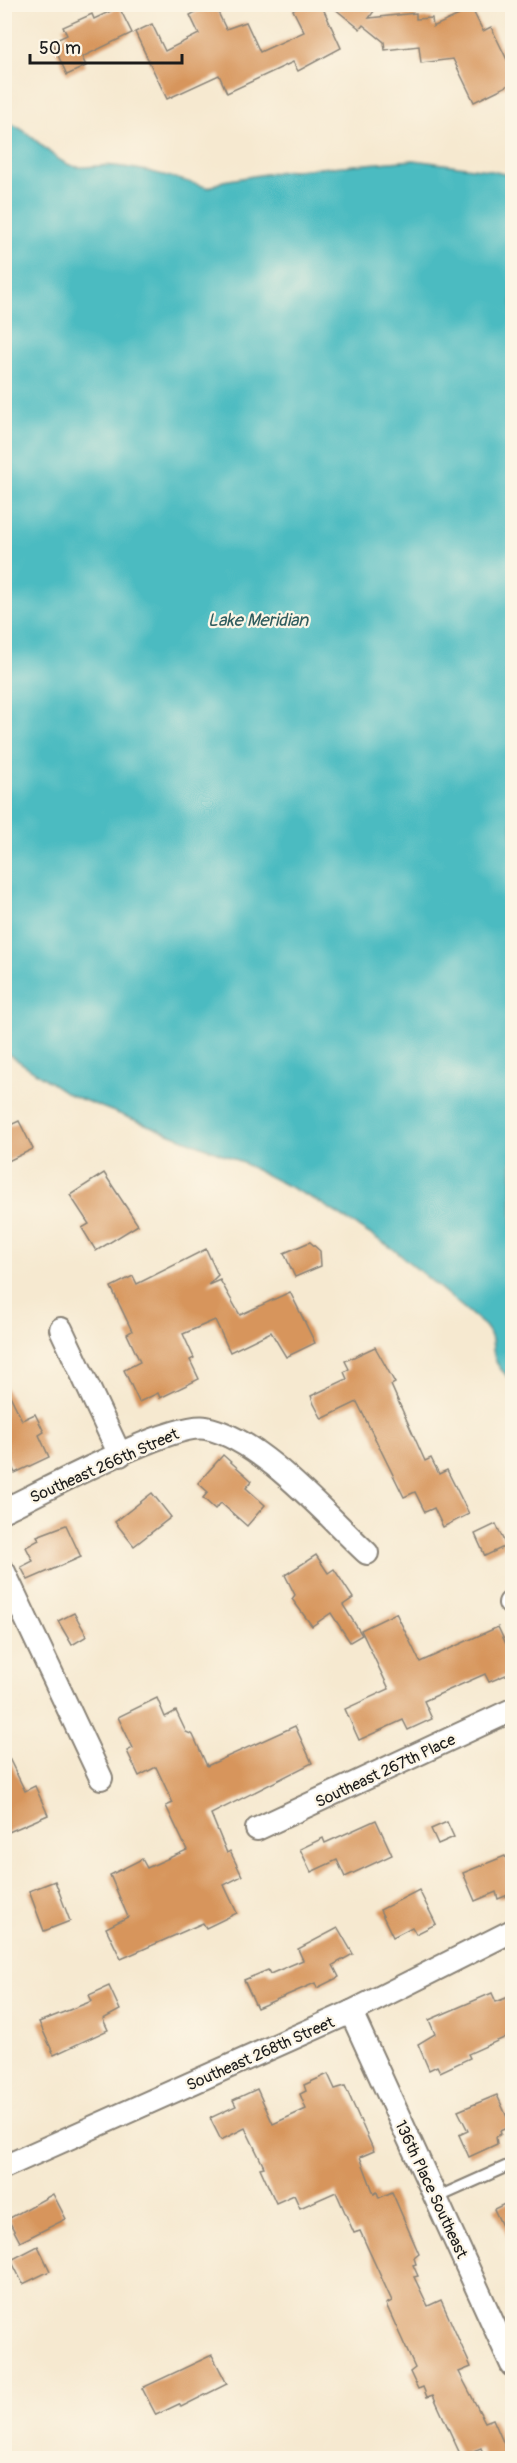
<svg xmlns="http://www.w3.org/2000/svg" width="517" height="2463" viewBox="0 0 517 2463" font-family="Pangolin,sans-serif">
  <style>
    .water { fill: #4cbbc1; stroke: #346c6e; stroke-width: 1.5 }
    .building { fill: #d7955c }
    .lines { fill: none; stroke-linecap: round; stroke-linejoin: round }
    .service-casing { stroke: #898276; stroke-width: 14 }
    .minor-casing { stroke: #898276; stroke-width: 26 }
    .service { stroke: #fff; stroke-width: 10 }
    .minor { stroke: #fff; stroke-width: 22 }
    .labels { text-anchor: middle; stroke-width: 4.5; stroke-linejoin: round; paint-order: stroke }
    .street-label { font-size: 16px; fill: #1c1c1c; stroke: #fcf5e5 }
    .water-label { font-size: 18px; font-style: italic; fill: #2f5c5e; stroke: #fcf5e5 }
  </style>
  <rect width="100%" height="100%" fill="#fcf5e5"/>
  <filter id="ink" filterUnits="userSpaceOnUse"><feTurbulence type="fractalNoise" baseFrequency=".0167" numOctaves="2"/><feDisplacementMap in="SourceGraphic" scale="12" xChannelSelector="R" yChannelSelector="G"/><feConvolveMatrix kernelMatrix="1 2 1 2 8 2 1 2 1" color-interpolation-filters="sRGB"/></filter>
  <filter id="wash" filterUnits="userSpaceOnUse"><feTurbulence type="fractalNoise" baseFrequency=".008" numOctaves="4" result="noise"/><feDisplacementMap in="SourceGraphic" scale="24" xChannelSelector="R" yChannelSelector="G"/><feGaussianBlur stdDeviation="1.35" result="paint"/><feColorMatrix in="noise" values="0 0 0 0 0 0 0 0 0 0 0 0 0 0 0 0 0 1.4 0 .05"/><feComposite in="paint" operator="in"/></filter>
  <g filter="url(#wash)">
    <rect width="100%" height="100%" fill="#f6e9d0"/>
    <path class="water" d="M5,122C33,128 52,165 79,167C90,168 103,164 115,166C147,169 179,179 209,188L223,181L283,171L414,160L488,170L512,176V1380C482,1356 501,1345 485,1326L392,1248L319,1202L235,1159L68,1094L5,1052Z"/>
    <g id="blocks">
      <g class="building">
        <polygon points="211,4 214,4 226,29 246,22 260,52 304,32 293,10 305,4 321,4 341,48 298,71 293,62 227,93 219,75 167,99 135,32 152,24 165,51 199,34 190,15"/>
        <polygon points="329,4 379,4 369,18 416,13 416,19 432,18 433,27 472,9 483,31 491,27 513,72 513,83 474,102 453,59 421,63 419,46 385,50 384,42 363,25 360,29"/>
        <polygon points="119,7 132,33 82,57 86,66 67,75 52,42 67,35 63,27 92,14 94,19"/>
        <polygon points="19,1121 33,1149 4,1163 4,1128"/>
        <polygon points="104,1173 138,1225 96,1251 82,1228 89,1224 70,1195"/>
        <polygon points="310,1242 320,1251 321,1266 295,1277 284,1253"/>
        <polygon points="206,1249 218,1275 208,1285 220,1280 240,1315 290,1292 315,1343 286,1357 271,1332 230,1352 215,1320 183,1334 194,1358 190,1360 199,1379 160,1398 158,1393 139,1402 124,1370 140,1362 127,1334 132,1331 111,1287 133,1276 137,1284"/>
        <polygon points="375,1347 395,1383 391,1385 425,1461 431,1458 439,1474 447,1470 469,1514 443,1527 434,1508 425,1512 415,1492 404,1497 357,1402 322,1419 314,1404 311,1396 347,1379 344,1372 349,1369 345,1361"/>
        <polygon points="4,1383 22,1420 35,1414 44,1432 39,1435 49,1457 15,1473 4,1449"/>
        <polygon points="223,1455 252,1481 246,1488 265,1505 247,1526 221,1503 215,1509 203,1498 208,1492 198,1483"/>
        <polygon points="152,1493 171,1517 134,1546 115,1522"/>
        <polygon points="496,1524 506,1546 485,1556 475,1534"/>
        <polygon points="66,1525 81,1557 28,1580 21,1567 33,1561 26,1547 39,1540 37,1536"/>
        <polygon points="316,1555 328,1573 334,1569 353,1598 343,1605 362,1635 350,1642 331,1613 312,1626 292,1599 295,1595 285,1575"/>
        <polygon points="74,1613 87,1636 72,1645 58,1621"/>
        <polygon points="396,1613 420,1662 498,1627 513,1659 513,1672 489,1682 485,1674 424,1701 432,1719 408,1730 403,1720 359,1740 345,1709 389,1689 361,1630"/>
        <polygon points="157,1698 165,1717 176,1711 186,1732 193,1735 207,1766 295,1726 312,1763 211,1814 227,1853 230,1851 242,1876 224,1885 237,1913 206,1928 203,1923 121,1959 106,1928 128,1917 110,1875 142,1859 147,1868 187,1850 166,1806 173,1803 156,1767 139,1776 127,1751 133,1748 118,1717"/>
        <polygon points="4,1748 25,1791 35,1786 48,1815 4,1834"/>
        <polygon points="376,1820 392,1855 345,1877 337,1860 311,1872 300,1849 323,1838 325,1843"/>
        <polygon points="447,1822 454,1837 438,1844 431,1829"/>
        <polygon points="505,1856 513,1876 513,1893 498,1899 496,1892 475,1901 463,1873"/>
        <polygon points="55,1881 70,1921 44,1931 29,1891"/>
        <polygon points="419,1890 436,1924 416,1934 412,1927 393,1937 380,1910"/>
        <polygon points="338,1928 353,1954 333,1965 339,1977 317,1988 315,1983 257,2008 244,1980 268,1970 270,1974 303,1960 298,1949"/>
        <polygon points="109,1986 120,2010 103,2019 108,2030 54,2055 39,2022 92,2001 89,1995"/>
        <polygon points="492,1993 496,2002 513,1995 513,2034 468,2054 470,2058 440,2072 437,2066 429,2070 418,2044 435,2034 429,2020"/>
        <polygon points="328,2074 335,2089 345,2086 374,2151 360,2157 374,2194 377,2192 379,2198 392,2192 419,2254 414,2258 416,2264 413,2265 418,2276 414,2277 428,2306 441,2300 471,2367 459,2372 485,2422 493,2419 510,2458 485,2458 481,2448 461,2456 433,2395 427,2397 423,2387 418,2389 410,2372 415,2368 386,2304 392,2301 360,2231 354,2233 336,2192 300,2208 294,2195 276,2203 260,2168 264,2167 245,2128 221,2140 210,2118 236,2106 233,2100 257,2089 273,2124 306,2109 300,2094 306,2091 304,2085"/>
        <polygon points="497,2095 511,2126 500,2131 501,2134 496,2137 497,2144 469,2157 459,2135 468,2131 458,2111"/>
        <polygon points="53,2194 66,2219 20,2242 8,2219"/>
        <polygon points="513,2200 513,2249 494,2209"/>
        <polygon points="38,2246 50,2271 23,2284 11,2260"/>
        <polygon points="212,2355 227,2384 181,2407 179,2404 156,2415 142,2388"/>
      </g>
    </g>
  </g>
  <g filter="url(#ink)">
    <use href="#blocks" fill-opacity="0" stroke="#898276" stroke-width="1.5"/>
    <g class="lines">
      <defs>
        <polyline id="service" points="436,2198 512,2164"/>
        <g id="minor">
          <polyline points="61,1329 120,1455"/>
          <path d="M4,1510C42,1492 173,1421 206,1428C261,1439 326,1515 367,1553"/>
          <polyline points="4,1572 101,1778"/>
          <polyline points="510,1603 512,1604"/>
          <polyline points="257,1829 512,1710"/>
          <polyline points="351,2012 512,2365"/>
          <polyline points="4,2167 351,2012 512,1931"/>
        </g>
      </defs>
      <use href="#service" class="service-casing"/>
      <use href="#minor" class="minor-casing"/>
      <use href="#service" class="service"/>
      <use href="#minor" class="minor"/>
    </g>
  </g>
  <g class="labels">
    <g class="street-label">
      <text transform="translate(104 1465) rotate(-24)" y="6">Southeast 266th Street</text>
      <text transform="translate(385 1770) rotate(-25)" y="6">Southeast 267th Place</text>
      <text transform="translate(260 2053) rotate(-24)" y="6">Southeast 268th Street</text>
      <text transform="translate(432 2189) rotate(65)" y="6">136th Place Southeast</text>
    </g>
    <g class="water-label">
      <text x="258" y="626">Lake Meridian</text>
    </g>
  </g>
  <rect width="517" height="2463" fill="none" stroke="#fcf5e5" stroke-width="24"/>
  <path d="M30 54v9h152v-9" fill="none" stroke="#1c1c1c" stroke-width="3"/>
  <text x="39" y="54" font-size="18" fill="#1c1c1c" stroke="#fcf5e5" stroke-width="4.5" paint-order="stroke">50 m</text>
</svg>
